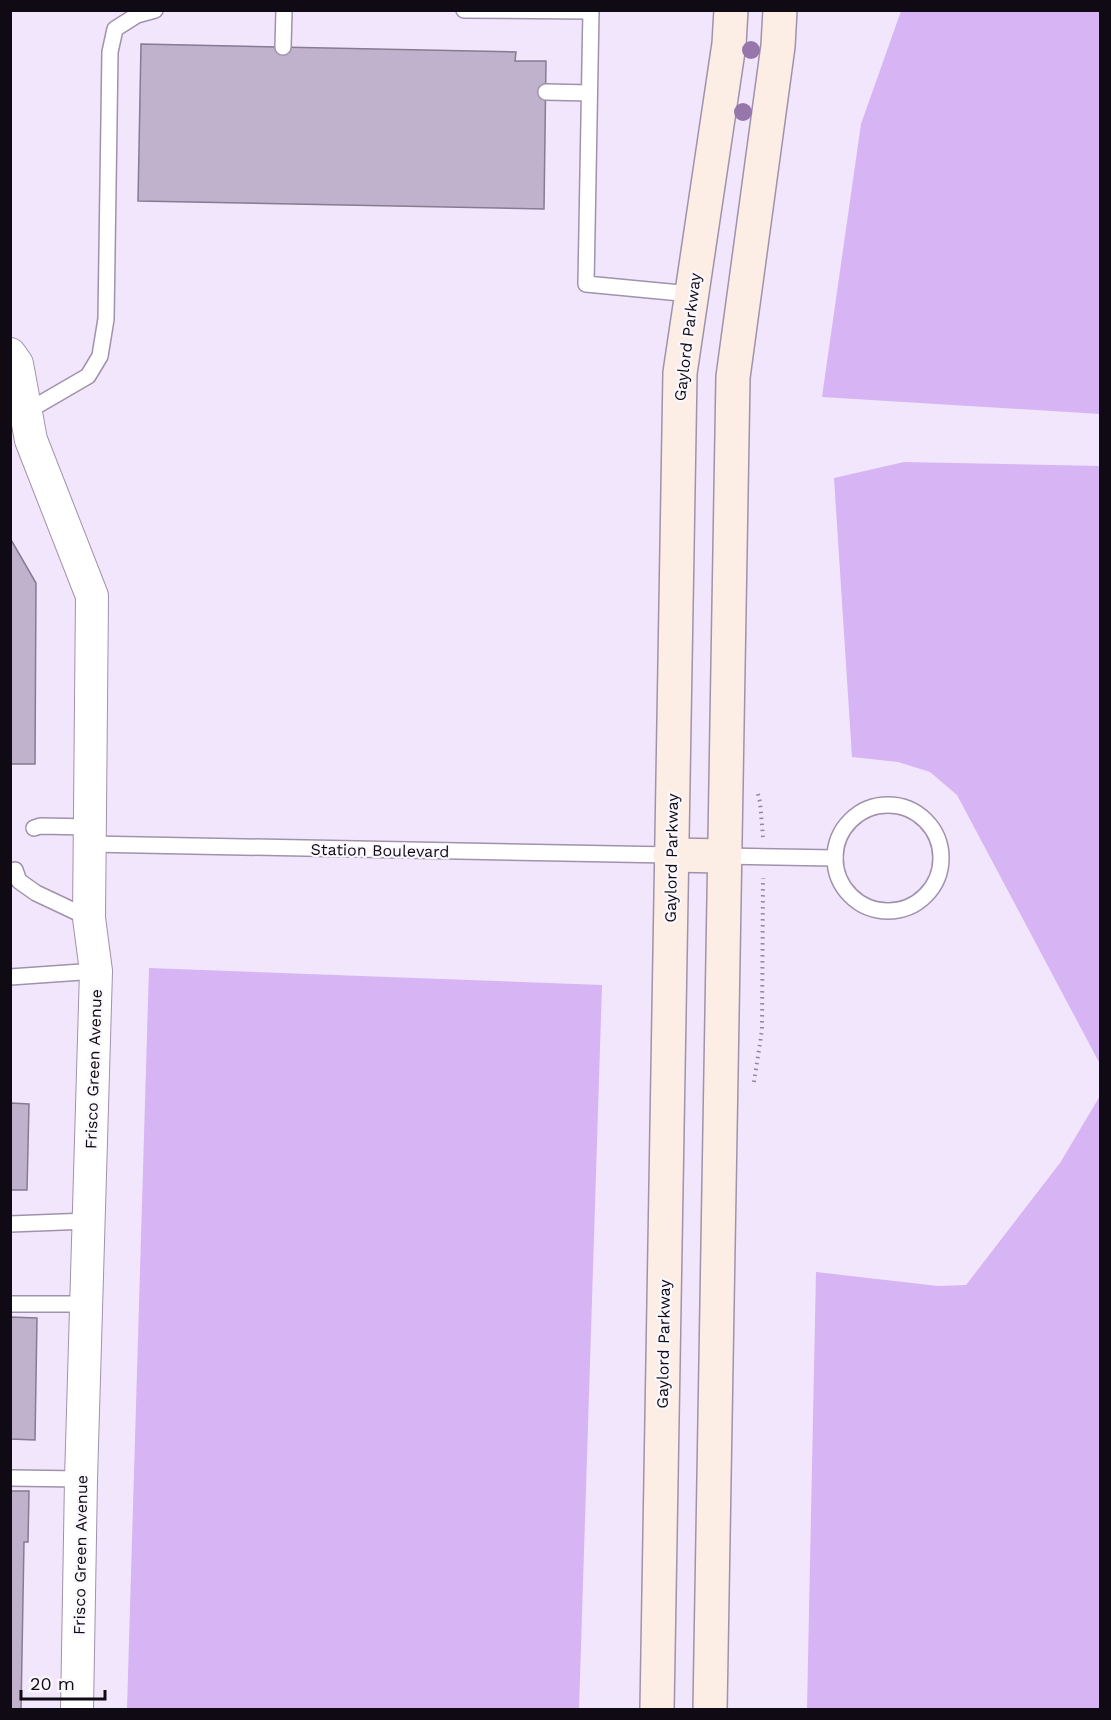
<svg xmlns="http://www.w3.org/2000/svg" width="1111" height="1720" viewBox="0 0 1111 1720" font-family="'Work Sans',sans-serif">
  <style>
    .green { fill: #d7b4f3 }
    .building { fill: #c0b2cc; stroke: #887a93; stroke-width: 1.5 }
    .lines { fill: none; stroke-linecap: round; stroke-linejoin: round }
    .lane-casing { stroke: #a092ac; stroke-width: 18 }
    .street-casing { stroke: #a092ac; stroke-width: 34 }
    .secondary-casing { stroke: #a092ac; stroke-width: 36 }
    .path { stroke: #928899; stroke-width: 4; stroke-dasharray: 1.5 4.5; stroke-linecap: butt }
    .lane { stroke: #fff; stroke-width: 15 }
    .street { stroke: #fff; stroke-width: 32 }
    .secondary { stroke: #fceee4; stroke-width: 33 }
    .tree { fill: #9676ab }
    .labels { text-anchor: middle; stroke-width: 4.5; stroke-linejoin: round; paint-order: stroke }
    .street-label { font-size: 16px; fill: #0f0a13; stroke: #faf7fd }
  </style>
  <rect width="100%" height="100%" fill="#f2e6fc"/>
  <g class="green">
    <polygon points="901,11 1100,11 1100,414 822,397 861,124"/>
    <polygon points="904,462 1100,466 1100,1064 957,795 930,772 898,762 852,757 834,478"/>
    <polygon points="149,968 602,985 579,1709 127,1709"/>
    <polygon points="1100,1096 1100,1709 807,1709 816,1272 938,1286 966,1285 1060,1163"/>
  </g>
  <g class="building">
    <polygon points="141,44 516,52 515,61 546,61 544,209 138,201"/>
    <polygon points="10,538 36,583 35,764 10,764"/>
    <polygon points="10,1103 29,1104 27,1190 10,1190"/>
    <polygon points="10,1317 37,1318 35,1440 10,1439"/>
    <polygon points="10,1491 29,1491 28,1542 24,1542 21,1710 10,1710"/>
  </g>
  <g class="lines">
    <defs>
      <g id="lane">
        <polyline points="464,10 591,11"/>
        <polyline points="591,10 586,284 691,294"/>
        <polyline points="283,47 284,10"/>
        <polyline points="546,92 589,93"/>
        <polyline points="26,412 88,376 100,356 106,319 110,52 115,29 137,15 155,10"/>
        <circle cx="888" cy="858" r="53"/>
        <polyline points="34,828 40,826 90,827"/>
        <polyline points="90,844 670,855"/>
        <polyline points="724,856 835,858"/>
        <polyline points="15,870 19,881 36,893 89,918"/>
        <polyline points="10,977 96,971"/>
        <polyline points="10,1224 88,1221"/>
        <polyline points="10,1304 86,1304"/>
        <polyline points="10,1478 81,1479"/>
      </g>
      <polyline id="street" points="10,354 17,364 31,440 92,596 89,918 96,971 81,1479 77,1710"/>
      <g id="secondary">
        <polyline points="670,855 724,856"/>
        <polyline points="657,1710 680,373 729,44 731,10"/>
        <polyline points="710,1710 733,377 778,46 780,10"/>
      </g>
    </defs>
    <use href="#lane" class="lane-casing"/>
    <use href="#street" class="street-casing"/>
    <use href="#secondary" class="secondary-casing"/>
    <g class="path">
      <polyline points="758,794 760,802 763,837"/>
      <polyline points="754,1082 762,1030 763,878"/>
    </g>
    <use href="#lane" class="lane"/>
    <use href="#street" class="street"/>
    <use href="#secondary" class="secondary"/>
  </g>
  <g class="tree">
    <circle cx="751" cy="50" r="9"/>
    <circle cx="743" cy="112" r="9"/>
  </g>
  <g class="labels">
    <g class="street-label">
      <text transform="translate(687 337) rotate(-83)" y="6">Gaylord Parkway</text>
      <text transform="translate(380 850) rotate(1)" y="6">Station Boulevard</text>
      <text transform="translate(671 858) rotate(-89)" y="6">Gaylord Parkway</text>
      <text transform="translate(93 1069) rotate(-88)" y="6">Frisco Green Avenue</text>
      <text transform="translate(663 1344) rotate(-89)" y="6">Gaylord Parkway</text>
      <text transform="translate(80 1555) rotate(-89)" y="6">Frisco Green Avenue</text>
    </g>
  </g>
  <rect width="1111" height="1720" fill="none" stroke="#0f0a13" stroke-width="24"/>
  <path d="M21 1690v9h84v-9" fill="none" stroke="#0f0a13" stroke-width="3"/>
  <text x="30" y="1690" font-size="18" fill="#0f0a13" stroke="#faf7fd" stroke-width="4.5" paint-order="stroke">20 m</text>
</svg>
